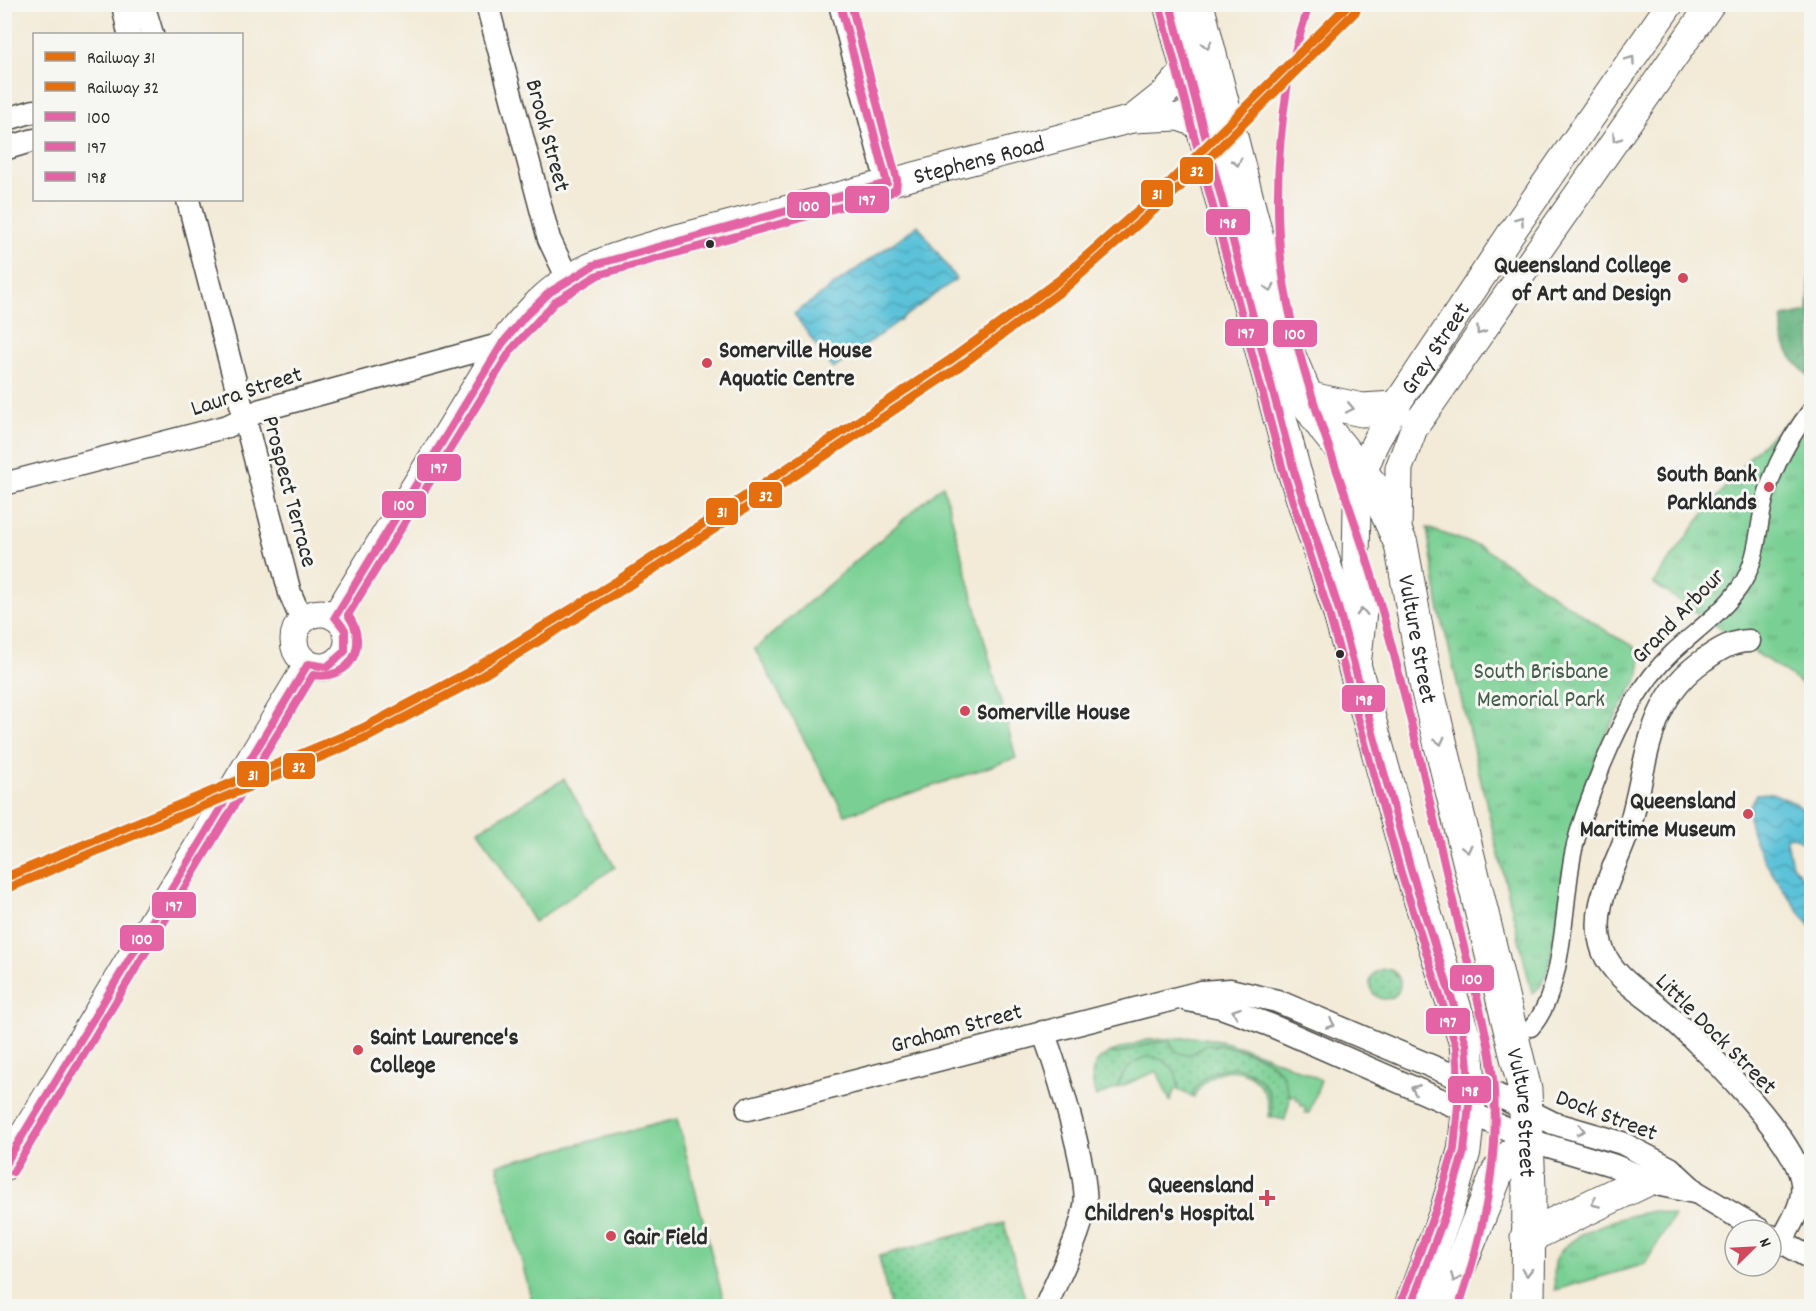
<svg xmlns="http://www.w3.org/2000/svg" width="1816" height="1311" viewBox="0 0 1816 1311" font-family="Dekko,sans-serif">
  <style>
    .grass { fill: url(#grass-dots); stroke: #527e60; stroke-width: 1.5 }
    .forest { fill: url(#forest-crowns); stroke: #476e54; stroke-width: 1.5 }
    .park { fill: url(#park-tufts); stroke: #527e60; stroke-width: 1.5 }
    .garden { fill: #7ad094; stroke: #527e60; stroke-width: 1.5 }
    .water { fill: url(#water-waves); stroke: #437682; stroke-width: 1.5 }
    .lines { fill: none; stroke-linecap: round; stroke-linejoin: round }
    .pedestrian-casing { stroke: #494845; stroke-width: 19 }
    .minor-casing { stroke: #494845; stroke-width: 25 }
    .tertiary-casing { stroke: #494845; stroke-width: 29 }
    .secondary-casing { stroke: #494845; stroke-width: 34 }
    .primary-casing { stroke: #494845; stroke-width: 35 }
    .pedestrian { stroke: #fff; stroke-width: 16 }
    .minor { stroke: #fff; stroke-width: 22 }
    .tertiary { stroke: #fff; stroke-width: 27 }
    .secondary { stroke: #fff; stroke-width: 32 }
    .primary { stroke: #fff; stroke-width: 33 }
    .bus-1-casing { stroke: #f6f6f2; stroke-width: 12 }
    .bus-2-casing { stroke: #f6f6f2; stroke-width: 12 }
    .bus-3-casing { stroke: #f6f6f2; stroke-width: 12 }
    .bus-1 { stroke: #e463a4; stroke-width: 8 }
    .bus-2 { stroke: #e463a4; stroke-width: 8 }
    .bus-3 { stroke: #e463a4; stroke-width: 8 }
    .rail-1-casing { stroke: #f6f6f2; stroke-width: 14 }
    .rail-2-casing { stroke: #f6f6f2; stroke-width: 14 }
    .rail-1 { stroke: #e56e0f; stroke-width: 9 }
    .rail-2 { stroke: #e56e0f; stroke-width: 9 }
    .oneway { stroke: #a0a0a0 }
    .bus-dot { fill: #2b2b2b; stroke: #f6f6f2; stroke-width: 2 }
    .poi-dot { fill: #d1495b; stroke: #f6f6f2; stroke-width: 2 }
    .labels { text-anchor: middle; stroke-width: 6; stroke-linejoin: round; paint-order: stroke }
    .street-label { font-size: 24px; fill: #2b2b2b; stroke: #f6f6f2 }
    .poi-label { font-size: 24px; font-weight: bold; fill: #2b2b2b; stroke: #f6f6f2; text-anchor: end }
    .park-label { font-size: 24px; fill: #435d4a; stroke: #f6f6f2 }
    .line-badge { stroke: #f6f6f2; stroke-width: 2 }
    .badge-label { font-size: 16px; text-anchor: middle; font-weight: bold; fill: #fff }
  </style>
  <defs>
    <pattern id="grass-dots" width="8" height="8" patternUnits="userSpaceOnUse" patternTransform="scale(1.5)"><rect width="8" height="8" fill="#7ad094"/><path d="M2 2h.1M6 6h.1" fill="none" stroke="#64a979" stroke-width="1.8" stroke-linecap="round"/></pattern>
    <pattern id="forest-crowns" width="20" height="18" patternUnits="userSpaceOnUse" patternTransform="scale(1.5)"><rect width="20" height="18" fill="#63b27e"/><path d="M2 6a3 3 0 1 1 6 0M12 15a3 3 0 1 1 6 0" fill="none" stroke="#529167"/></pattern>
    <pattern id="park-tufts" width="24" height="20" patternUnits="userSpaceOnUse" patternTransform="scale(1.5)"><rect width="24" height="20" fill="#7ad094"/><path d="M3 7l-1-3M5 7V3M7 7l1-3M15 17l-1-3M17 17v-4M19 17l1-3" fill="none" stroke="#64a979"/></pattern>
    <pattern id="water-waves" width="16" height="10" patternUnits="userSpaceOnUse" patternTransform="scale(1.5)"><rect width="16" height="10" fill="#5bc2d9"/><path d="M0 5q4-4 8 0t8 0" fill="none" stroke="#4b9eb0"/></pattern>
  </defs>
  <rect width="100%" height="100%" fill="#f6f6f2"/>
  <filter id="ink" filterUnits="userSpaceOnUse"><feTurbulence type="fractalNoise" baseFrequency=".0167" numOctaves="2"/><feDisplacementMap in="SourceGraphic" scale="12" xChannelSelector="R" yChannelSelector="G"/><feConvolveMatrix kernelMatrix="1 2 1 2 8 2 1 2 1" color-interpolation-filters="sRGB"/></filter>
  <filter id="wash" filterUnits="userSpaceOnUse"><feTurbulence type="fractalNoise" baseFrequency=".008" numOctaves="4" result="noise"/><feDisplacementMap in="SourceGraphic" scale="24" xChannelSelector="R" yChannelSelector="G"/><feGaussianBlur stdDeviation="1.35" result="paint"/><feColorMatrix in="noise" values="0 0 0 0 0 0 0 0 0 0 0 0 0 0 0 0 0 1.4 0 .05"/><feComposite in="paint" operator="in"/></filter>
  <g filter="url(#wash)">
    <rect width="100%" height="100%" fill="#f3ead7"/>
    <g class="grass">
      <circle cx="1385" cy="984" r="15"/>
      <path d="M1170,1041L1171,1046L1200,1050L1205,1044C1235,1046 1288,1057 1290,1096C1290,1104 1286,1113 1285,1120L1272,1117C1275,1064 1215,1050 1191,1096L1178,1090V1082L1155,1057C1136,1057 1122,1070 1117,1088L1096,1097C1090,1076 1089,1062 1111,1052L1118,1054L1147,1044Z"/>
      <polygon points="1004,1223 1027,1306 890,1306 879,1256"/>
    </g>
    <path class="forest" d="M1811,253V378C1792,362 1778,343 1783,317L1808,312Z"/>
    <g class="park">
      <polygon points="1811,343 1811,690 1653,583 1699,520 1752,454 1810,400"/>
      <polygon points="1427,528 1482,547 1614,636 1632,645 1641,656 1639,676 1606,734 1585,786 1577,819 1549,967 1540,987 1532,993 1439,607"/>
      <path d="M1654,1211L1674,1216L1645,1264L1555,1290C1555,1280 1552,1266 1557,1257C1572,1231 1625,1215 1654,1211Z"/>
    </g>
    <g class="garden">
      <polygon points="943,485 1016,758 845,815 755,649"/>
      <polygon points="564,779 615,867 534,922 479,830"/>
      <path d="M1197,1037C1242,1043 1280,1061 1321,1080L1309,1113H1305V1106H1301L1300,1100H1297L1295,1095L1290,1096C1287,1089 1285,1080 1282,1074C1267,1052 1229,1045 1205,1044C1193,1058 1177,1059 1169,1041L1147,1044L1118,1054L1111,1052L1146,1040Z"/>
      <path d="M1146,1057C1166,1057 1179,1069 1178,1090L1175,1089L1170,1101L1157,1071L1117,1088C1122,1072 1130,1063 1146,1057Z"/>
      <path d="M1235,1067C1261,1073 1273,1090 1272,1117H1269C1270,1068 1217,1052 1194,1097L1191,1096C1201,1076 1213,1068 1235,1067Z"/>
      <polygon points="677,1119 725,1306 533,1306 497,1165"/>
    </g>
    <g class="water">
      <polygon points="918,225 956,279 833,369 794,314"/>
      <path d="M1772,793L1795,803L1811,816V848L1796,838L1786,836L1792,865L1811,886V927C1793,901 1726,825 1757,794Z"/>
    </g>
  </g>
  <g filter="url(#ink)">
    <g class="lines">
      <defs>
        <path id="pedestrian" d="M1531,1028C1565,991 1563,903 1573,854C1579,824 1592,793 1603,764C1620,724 1640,683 1672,653C1695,631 1722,613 1740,587C1760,558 1757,524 1767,492C1776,461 1793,433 1812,408"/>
        <g id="minor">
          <polyline points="123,4 129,34"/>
          <polyline points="143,4 152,34"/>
          <polyline points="487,4 549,239 567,277"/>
          <polyline points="840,4 887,183"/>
          <polyline points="4,120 34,111"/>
          <polyline points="4,149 34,140"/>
          <polyline points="188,200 290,593 302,621"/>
          <polyline points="4,484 228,426 261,410 502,344"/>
          <path d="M1749,641C1732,641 1718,650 1704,660C1646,699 1648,764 1630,825C1618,866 1587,906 1603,951C1614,978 1642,993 1663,1011C1698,1041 1797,1139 1802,1183C1805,1203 1790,1225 1781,1242"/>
          <polyline points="1188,1000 1221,1007 1270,1025 1539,1143 1612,1165 1661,1185 1694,1192"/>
          <path d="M1043,1032C1056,1065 1090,1176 1085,1207C1078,1241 1059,1275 1046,1306"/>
          <polyline points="748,1109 1201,992 1230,990 1277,1001 1483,1088 1553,1123 1622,1143 1670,1168 1696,1192 1760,1230"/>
          <polyline points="1771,1236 1812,1259"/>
        </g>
        <g id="tertiary">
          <polyline points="1132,119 1166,92 1186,69"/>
          <polyline points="1398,531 1399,468 1414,428 1711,4"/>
          <circle cx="321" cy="640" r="27"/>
          <path id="s1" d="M335,617L502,344C558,269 595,262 681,237L1132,119L1179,117L1201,125"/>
          <path id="s2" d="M1357,666L1363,611L1356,560L1357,508L1361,479L1374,445L1394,408L1511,233L1670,4"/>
          <polyline points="4,1167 308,664"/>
        </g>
        <polyline id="secondary" points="1444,1306 1498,1171 1527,1138"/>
        <g id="primary">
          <polyline points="1170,4 1294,471 1338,607 1411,870 1466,1044 1470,1095 1464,1151 1446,1212 1411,1306"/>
          <path id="s3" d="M1197,4L1284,344L1311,408L1326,430L1379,495L1401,544L1427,688L1525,1090L1529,1189L1528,1306"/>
          <polyline points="1306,398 1362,410 1394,408"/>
          <polyline points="1527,1237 1648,1179"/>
        </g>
      </defs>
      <use href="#pedestrian" class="pedestrian-casing"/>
      <use href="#minor" class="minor-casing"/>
      <use href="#tertiary" class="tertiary-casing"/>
      <use href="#secondary" class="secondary-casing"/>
      <use href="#primary" class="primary-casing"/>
      <use href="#pedestrian" class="pedestrian"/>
      <use href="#minor" class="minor"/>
      <use href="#tertiary" class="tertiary"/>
      <use href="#secondary" class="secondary"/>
      <use href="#primary" class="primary"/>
      <defs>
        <g id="bus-1">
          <path d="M1309,4C1302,30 1292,56 1288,82C1275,161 1273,245 1292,323C1312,410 1347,493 1373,579C1406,691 1430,804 1457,918C1467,964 1482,1009 1490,1055C1504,1140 1486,1226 1459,1306"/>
          <polyline points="4,1166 308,664 327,667 345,651 345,630 335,617 502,344 525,316 550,292 594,265 887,183 840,4"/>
        </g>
        <g id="bus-2">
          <polyline points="1160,7 1284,474 1328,610 1401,873 1456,1046 1459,1095 1454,1149 1436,1209 1401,1302"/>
          <path d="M13,1172L313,675C350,681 370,645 348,615L511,350L556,301L598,275L890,193L896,189L897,180L851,4"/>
        </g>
        <polyline id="bus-3" points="1170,4 1294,471 1338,607 1411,870 1466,1044 1470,1095 1464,1151 1446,1212 1411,1306"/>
      </defs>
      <use href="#bus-1" class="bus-1-casing"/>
      <use href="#bus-2" class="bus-2-casing"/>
      <use href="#bus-3" class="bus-3-casing"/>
      <use href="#bus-1" class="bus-1"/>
      <use href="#bus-2" class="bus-2"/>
      <use href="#bus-3" class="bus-3"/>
      <defs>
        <polyline id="rail-1" points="4,878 363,728 467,673 617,581 950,360 1058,281 1171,181 1349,4"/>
        <polyline id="rail-2" points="8,888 368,737 472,682 622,590 956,369 1064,289 1178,189 1356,11"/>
      </defs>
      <use href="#rail-1" class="rail-1-casing"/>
      <use href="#rail-2" class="rail-2-casing"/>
      <use href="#rail-1" class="rail-1"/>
      <use href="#rail-2" class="rail-2"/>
    </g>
    <defs><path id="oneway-chevron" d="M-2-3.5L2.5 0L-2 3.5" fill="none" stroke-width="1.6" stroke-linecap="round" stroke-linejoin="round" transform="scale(1.5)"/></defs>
    <g class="oneway">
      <use href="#oneway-chevron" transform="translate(1207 45) rotate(76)"/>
      <use href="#oneway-chevron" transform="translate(1631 60) rotate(-55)"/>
      <use href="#oneway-chevron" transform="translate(1616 138) rotate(125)"/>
      <use href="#oneway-chevron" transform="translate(1237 162) rotate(76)"/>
      <use href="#oneway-chevron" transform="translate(1520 220) rotate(-55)"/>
      <use href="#oneway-chevron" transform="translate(1270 288) rotate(75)"/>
      <use href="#oneway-chevron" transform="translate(1480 331) rotate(125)"/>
      <use href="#oneway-chevron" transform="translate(1350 408) rotate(12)"/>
      <use href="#oneway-chevron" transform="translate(1362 612) rotate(-92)"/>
      <use href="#oneway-chevron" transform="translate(1440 741) rotate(76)"/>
      <use href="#oneway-chevron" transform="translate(1467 849) rotate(76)"/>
      <use href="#oneway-chevron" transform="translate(1236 1012) rotate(-161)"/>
      <use href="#oneway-chevron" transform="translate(1331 1024) rotate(23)"/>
      <use href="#oneway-chevron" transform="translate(1415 1089) rotate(-158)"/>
      <use href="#oneway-chevron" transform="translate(1581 1130) rotate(14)"/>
      <use href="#oneway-chevron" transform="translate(1595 1203) rotate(156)"/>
      <use href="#oneway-chevron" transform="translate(1527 1272) rotate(89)"/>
      <use href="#oneway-chevron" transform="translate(1455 1278) rotate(112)"/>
    </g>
  </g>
  <g class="bus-dot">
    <circle cx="710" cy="244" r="5"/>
    <circle cx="1340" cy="654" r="5"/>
  </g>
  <g class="poi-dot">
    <circle cx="1683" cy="278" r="6"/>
    <circle cx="707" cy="363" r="6"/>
    <circle cx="1769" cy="487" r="6"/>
    <circle cx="965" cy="711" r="6"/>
    <circle cx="1748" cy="814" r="6"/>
    <circle cx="358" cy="1050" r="6"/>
    <path d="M1264 1189h6v6h6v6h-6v6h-6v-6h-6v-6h6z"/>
    <circle cx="611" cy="1236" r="6"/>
  </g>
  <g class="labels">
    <g class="street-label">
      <text transform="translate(549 135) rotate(75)" y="8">Brook Street</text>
      <text dy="8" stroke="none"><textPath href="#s1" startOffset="842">Stephens Road</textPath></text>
      <text dy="8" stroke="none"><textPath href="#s2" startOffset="339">Grey Street</textPath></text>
      <text transform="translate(246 390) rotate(-18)" y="8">Laura Street</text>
      <text transform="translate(291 491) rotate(75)" y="8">Prospect Terrace</text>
      <text transform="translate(1677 615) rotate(-46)" y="8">Grand Arbour</text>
      <text dy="8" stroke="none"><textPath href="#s3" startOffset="681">Vulture Street</textPath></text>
      <text transform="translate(956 1027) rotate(-15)" y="8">Graham Street</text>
      <text transform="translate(1717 1033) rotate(45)" y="8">Little Dock Street</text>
      <text dy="8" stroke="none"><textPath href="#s3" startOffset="1167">Vulture Street</textPath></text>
      <text transform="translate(1607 1114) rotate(21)" y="8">Dock Street</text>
    </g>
    <g class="poi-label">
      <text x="1671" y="272">Queensland College<tspan x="1671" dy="28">of Art and Design</tspan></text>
      <text x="719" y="357" text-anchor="start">Somerville House<tspan x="719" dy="28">Aquatic Centre</tspan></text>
      <text x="1757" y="481">South Bank<tspan x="1757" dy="28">Parklands</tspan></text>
      <text x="977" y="719" text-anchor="start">Somerville House</text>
      <text x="1736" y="808">Queensland<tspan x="1736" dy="28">Maritime Museum</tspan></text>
      <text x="370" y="1044" text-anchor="start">Saint Laurence's<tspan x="370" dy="28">College</tspan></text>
      <text x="1254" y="1192">Queensland<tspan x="1254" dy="28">Children's Hospital</tspan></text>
      <text x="623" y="1244" text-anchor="start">Gair Field</text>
    </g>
    <g class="park-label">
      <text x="1541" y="678">South Brisbane<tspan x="1541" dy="28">Memorial Park</tspan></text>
    </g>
  </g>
  <g class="line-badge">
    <rect x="1179" y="156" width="35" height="29" rx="6" fill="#e56e0f"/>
    <rect x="1140" y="179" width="34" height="29" rx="6" fill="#e56e0f"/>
    <rect x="844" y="185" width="46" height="29" rx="6" fill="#e463a4"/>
    <rect x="786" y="191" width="45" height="28" rx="6" fill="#e463a4"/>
    <rect x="1205" y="208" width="46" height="28" rx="6" fill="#e463a4"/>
    <rect x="1224" y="318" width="45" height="29" rx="6" fill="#e463a4"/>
    <rect x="1272" y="319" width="46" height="29" rx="6" fill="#e463a4"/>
    <rect x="416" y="453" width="46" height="29" rx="6" fill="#e463a4"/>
    <rect x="748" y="481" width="35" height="28" rx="6" fill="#e56e0f"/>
    <rect x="381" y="490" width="46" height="29" rx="6" fill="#e463a4"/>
    <rect x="705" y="497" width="34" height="29" rx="6" fill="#e56e0f"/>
    <rect x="1341" y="684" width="45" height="29" rx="6" fill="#e463a4"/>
    <rect x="282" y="752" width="34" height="28" rx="6" fill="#e56e0f"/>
    <rect x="236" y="760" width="34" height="28" rx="6" fill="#e56e0f"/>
    <rect x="151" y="891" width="46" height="28" rx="6" fill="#e463a4"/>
    <rect x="119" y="924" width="46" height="28" rx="6" fill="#e463a4"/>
    <rect x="1449" y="964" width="46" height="28" rx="6" fill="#e463a4"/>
    <rect x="1425" y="1007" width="46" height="28" rx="6" fill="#e463a4"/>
    <rect x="1447" y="1075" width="45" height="29" rx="6" fill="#e463a4"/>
  </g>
  <g class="badge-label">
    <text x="1197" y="176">32</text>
    <text x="1157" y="199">31</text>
    <text x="867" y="205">197</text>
    <text x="809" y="211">100</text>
    <text x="1228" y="228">198</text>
    <text x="1246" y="338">197</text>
    <text x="1295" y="339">100</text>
    <text x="439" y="473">197</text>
    <text x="766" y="501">32</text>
    <text x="404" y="510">100</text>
    <text x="722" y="517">31</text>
    <text x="1364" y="705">198</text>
    <text x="299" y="772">32</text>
    <text x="253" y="780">31</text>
    <text x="174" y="911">197</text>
    <text x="142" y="944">100</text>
    <text x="1472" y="984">100</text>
    <text x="1448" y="1027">197</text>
    <text x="1470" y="1096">198</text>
  </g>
  <rect width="1816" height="1311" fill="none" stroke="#f6f6f2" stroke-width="24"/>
  <rect x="33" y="33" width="210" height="168" fill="#f6f6f2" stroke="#a5a5a2" stroke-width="1.5"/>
  <rect x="45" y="52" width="30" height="9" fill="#e56e0f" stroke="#a5a5a2" stroke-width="1.5"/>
  <text x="87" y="63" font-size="18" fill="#2b2b2b">Railway 31</text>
  <rect x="45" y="82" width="30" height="9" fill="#e56e0f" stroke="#a5a5a2" stroke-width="1.5"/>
  <text x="87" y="93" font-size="18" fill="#2b2b2b">Railway 32</text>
  <rect x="45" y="112" width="30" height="9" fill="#e463a4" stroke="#a5a5a2" stroke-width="1.5"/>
  <text x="87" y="123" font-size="18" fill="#2b2b2b">100</text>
  <rect x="45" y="142" width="30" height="9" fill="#e463a4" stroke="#a5a5a2" stroke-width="1.5"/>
  <text x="87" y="153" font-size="18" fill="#2b2b2b">197</text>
  <rect x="45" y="172" width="30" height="9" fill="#e463a4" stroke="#a5a5a2" stroke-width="1.5"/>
  <text x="87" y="183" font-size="18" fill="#2b2b2b">198</text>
  <g transform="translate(1753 1248) rotate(66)"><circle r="28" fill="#f6f6f2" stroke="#a5a5a2" stroke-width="1.5"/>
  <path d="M0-4.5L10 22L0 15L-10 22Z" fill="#d1495b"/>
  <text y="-9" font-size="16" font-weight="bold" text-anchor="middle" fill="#2b2b2b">N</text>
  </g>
</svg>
